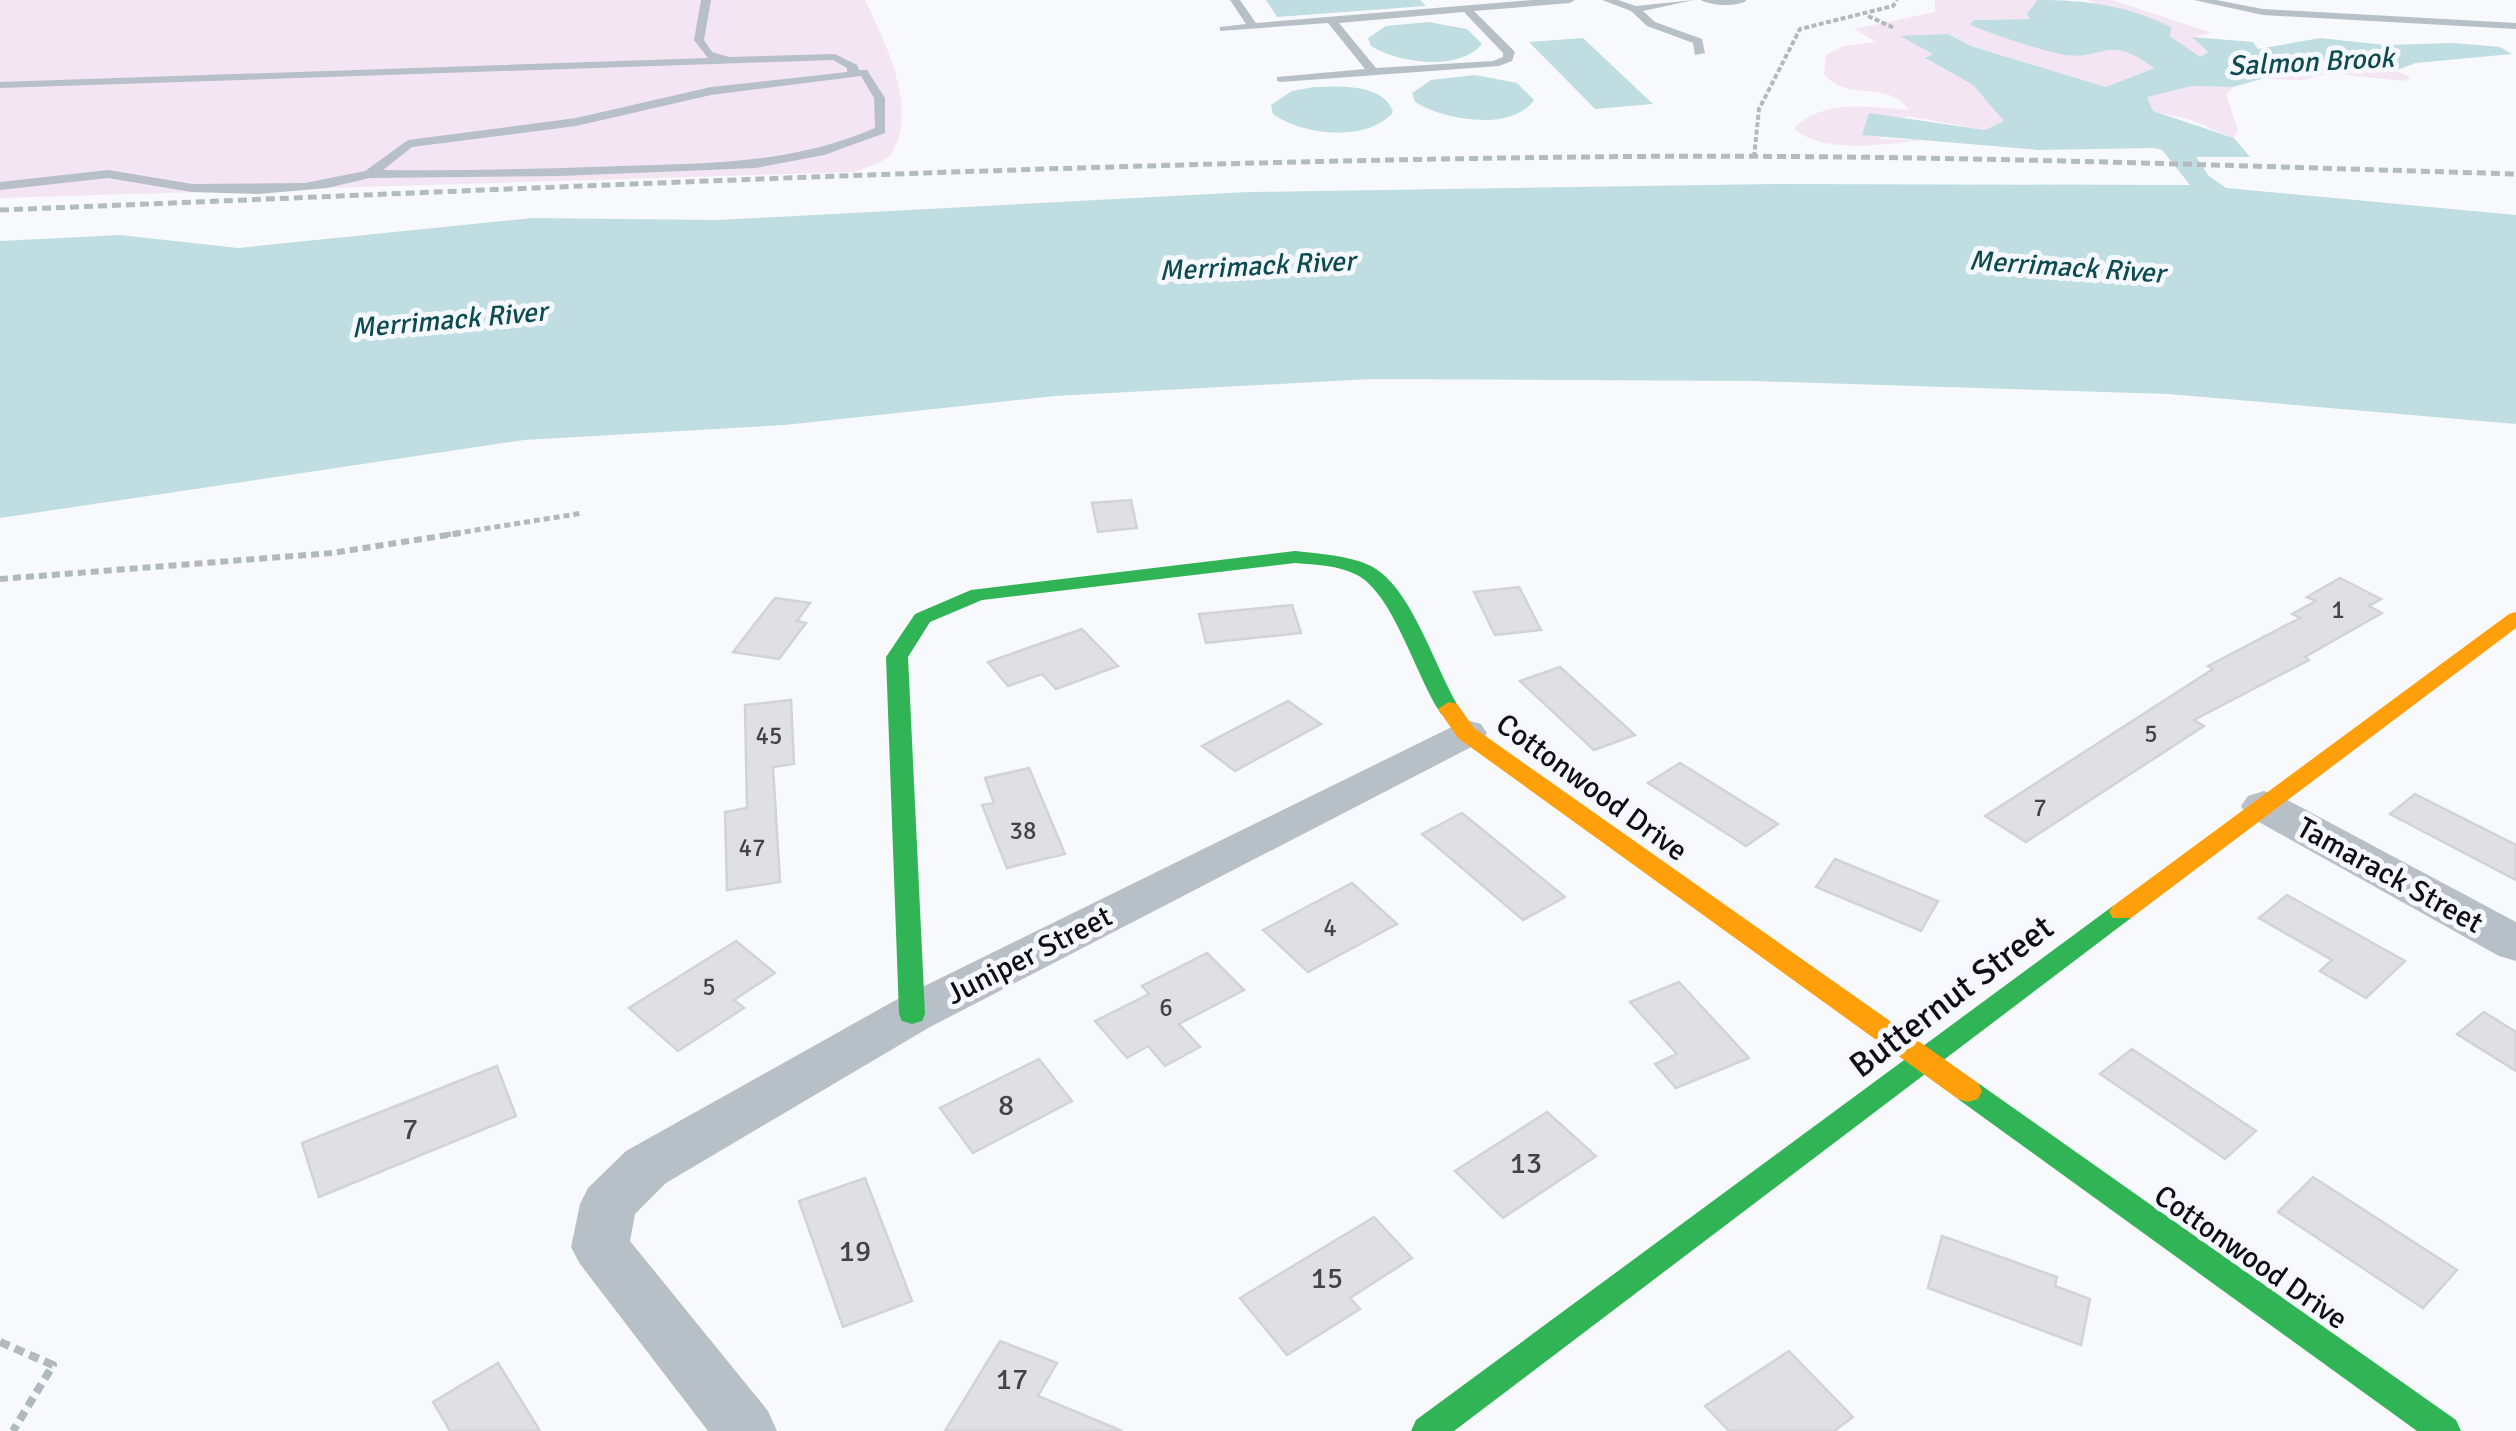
<svg xmlns="http://www.w3.org/2000/svg" width="2516" height="1431" viewBox="0 0 2516 1431" font-family="Signika,sans-serif">
  <style>
    .green { fill: #f4e5f2 }
    .water { fill: #c0dee1 }
    .building { fill: #e0dfe4; stroke: #d3d2d7; stroke-width: 2.5 }
    .lines { fill: none; stroke-linecap: round; stroke-linejoin: round }
    .path-far3 { stroke: #b2b8bd; stroke-width: 4; stroke-dasharray: 5 2.5; stroke-linecap: butt }
    .path-far2 { stroke: #b2b8bd; stroke-width: 5; stroke-dasharray: 6 4; stroke-linecap: butt }
    .path-far1 { stroke: #b2b8bd; stroke-width: 6; stroke-dasharray: 8 5; stroke-linecap: butt }
    .path { stroke: #b2b8bd; stroke-width: 8; stroke-dasharray: 10 6; stroke-linecap: butt }
    .lane { fill: #b7c0c7; fill-rule: evenodd }
    .street { fill: #b7c0c7; fill-rule: evenodd }
    .fast { fill: #30b455; fill-rule: evenodd }
    .slow { fill: #ff9f0a; fill-rule: evenodd }
    .rail { stroke: #b5babf; stroke-width: 5; stroke-dasharray: 9 5; stroke-linecap: butt }
    .labels { text-anchor: middle; stroke-width: 10; stroke-linejoin: round; paint-order: stroke }
    .number-label { font-size: 25px; fill: #434449 }
    .far-water-label { font-size: 28px; font-style: italic; fill: #0c4b4f; stroke: #f6f8ff }
    .street-label { font-size: 30px; fill: #0d0f14; stroke: #f6f8ff }
    .near-number-label { font-size: 30px; fill: #434449 }
    .near-street-label { font-size: 35px; fill: #0d0f14; stroke: #f6f8ff }
  </style>
  <rect width="100%" height="100%" fill="#f8f9fd"/>
  <g class="green">
    <path d="M0,0H865C884,40 917,104 894,149C887,163 867,167 854,172L0,198Z"/>
    <path d="M1935,0H2037L2027,14L2031,19L1974,20L2097,49L2122,47L2155,67L2107,87L1971,46L1948,34L1902,37L1934,54L1926,59L1973,85L2005,121L1985,130L1907,116L1879,139L1923,140C1888,144 1820,155 1794,128C1824,98 1870,107 1909,110C1889,79 1848,103 1824,74L1826,55L1843,46L1876,42L1854,29L1935,12Z"/>
    <polygon points="2088,0 2112,0 2212,33 2193,37 2208,53 2200,57 2170,36"/>
    <path d="M2329,60C2355,64 2390,64 2411,78L2402,81L2330,73L2303,80L2266,79Z"/>
    <polygon points="2192,86 2233,87 2226,94 2238,131 2234,138 2191,120 2152,111 2146,97"/>
  </g>
  <g class="water">
    <polygon points="1266,0 1420,0 1426,6 1277,17"/>
    <path d="M2037,0C2088,0 2125,5 2171,27L2170,36L2200,57L2208,52L2192,37L2253,42L2258,49L2320,38L2385,45L2454,43L2500,47L2512,54L2416,63L2394,71L2329,60L2233,87L2192,86L2147,97L2153,111L2234,138L2250,157H2196L2209,176L2226,188L2516,215V424L2168,394L1752,381L1371,379L1055,396L785,425L524,440L0,518V241L120,235L238,248L532,218L717,220L1248,192L1774,184L2190,185L2162,150L2154,148L2039,150L1862,135L1869,113L1985,130L2004,121L1973,85L1925,58L1933,54L1900,36L1948,34L1971,46L2106,87L2154,68C2105,31 2104,63 2060,54C2029,47 1999,36 1970,25L1974,20L2030,19L2027,14Z"/>
    <path d="M1428,22L1467,29L1482,44C1460,72 1397,63 1371,46L1368,38L1386,26Z"/>
    <polygon points="1583,38 1653,104 1595,109 1529,42"/>
    <path d="M1475,75L1517,83L1534,100C1512,132 1443,120 1415,102L1412,93L1431,80Z"/>
    <path d="M1314,87C1338,86 1384,83 1393,112C1368,143 1301,135 1273,114L1271,105L1292,91Z"/>
  </g>
  <g class="building">
    <polygon points="1131,500 1137,528 1098,532 1092,503"/>
    <polygon points="2340,578 2381,599 2369,606 2382,613 2305,657 2309,660 2194,720 2204,726 2026,842 1985,816 2213,669 2208,666 2300,618 2292,614 2316,601 2307,597"/>
    <polygon points="1519,587 1541,630 1495,635 1474,592"/>
    <polygon points="775,598 810,603 797,621 806,623 779,659 733,652"/>
    <polygon points="1292,605 1301,633 1206,643 1199,614"/>
    <polygon points="1082,629 1118,666 1056,689 1042,674 1008,686 988,662"/>
    <polygon points="1560,667 1635,735 1594,750 1520,681"/>
    <polygon points="791,700 794,764 773,767 780,882 727,890 725,812 747,808 745,705"/>
    <polygon points="1288,701 1321,724 1235,771 1202,746"/>
    <polygon points="1680,763 1778,824 1746,846 1648,783"/>
    <polygon points="1029,768 1065,854 1007,868 982,805 994,803 985,778"/>
    <polygon points="2415,794 2516,845 2516,880 2390,814"/>
    <polygon points="1462,813 1565,897 1523,920 1422,834"/>
    <polygon points="1835,859 1938,901 1921,931 1816,887"/>
    <polygon points="1352,883 1397,924 1308,972 1263,930"/>
    <polygon points="2287,895 2405,961 2366,998 2320,971 2332,960 2259,918"/>
    <polygon points="736,941 775,973 734,1000 744,1008 678,1051 629,1008"/>
    <polygon points="1207,953 1244,990 1179,1024 1200,1047 1165,1066 1148,1046 1127,1058 1095,1021 1149,994 1142,986"/>
    <polygon points="1679,982 1749,1058 1676,1088 1655,1064 1677,1054 1630,1002"/>
    <polygon points="2484,1012 2516,1032 2516,1071 2457,1034"/>
    <polygon points="2132,1049 2256,1131 2225,1159 2100,1074"/>
    <polygon points="1039,1059 1072,1101 973,1153 940,1108"/>
    <polygon points="497,1066 516,1116 319,1197 302,1143"/>
    <polygon points="1547,1112 1596,1156 1503,1218 1455,1171"/>
    <polygon points="2313,1177 2457,1270 2423,1308 2278,1212"/>
    <polygon points="865,1178 912,1301 843,1327 799,1201"/>
    <polygon points="1374,1217 1412,1258 1350,1298 1360,1309 1287,1355 1240,1298"/>
    <polygon points="1942,1236 2057,1277 2055,1286 2090,1299 2081,1345 1928,1288"/>
    <polygon points="1000,1341 1057,1363 1038,1396 1122,1431 945,1431"/>
    <polygon points="1789,1351 1853,1417 1834,1431 1729,1431 1705,1406"/>
    <polygon points="498,1363 540,1431 450,1431 433,1402"/>
  </g>
  <g class="lines">
    <g class="path-far3">
      <polyline points="1868,16 1894,28"/>
      <polyline points="1754,157 1759,109 1800,29 1893,6 1897,0"/>
    </g>
    <polyline class="path-far2" points="445,535 583,513"/>
    <polyline class="path-far1" points="0,579 332,553 460,533"/>
    <polyline class="path" points="0,1342 53,1365 13,1431"/>
    <g class="lane">
      <path d="M701,0H711L704,40L712,52L729,57L835,54L857,65L859,70H867L885,98V133L824,155L756,168L560,176L370,178L327,188L259,194L192,192L108,178L0,190V182L108,170L192,184L305,183L365,171L408,140L576,118L711,87L847,72V68L833,60L0,88V82L708,58L694,40ZM861,76L874,98L875,128C793,164 708,163 620,166C541,169 462,171 383,170L412,147L576,126L711,95Z"/>
      <path d="M1230,0H1240L1256,23L1532,0H1575L1570,3L1474,11L1515,52L1512,61L1499,66L1281,82L1277,81V77L1365,69L1328,23L1220,31V27L1246,24ZM1464,12L1503,53V57L1493,61L1376,68L1339,23Z"/>
      <polygon points="1602,0 1618,0 1636,6 1694,0 1643,11 1655,22 1702,39 1705,53 1695,55 1693,43 1647,26 1631,11"/>
      <path d="M1701,0H1746V1C1736,7 1711,6 1701,0Z"/>
      <polygon points="2194,0 2216,0 2263,9 2516,23 2516,29 2263,15"/>
    </g>
    <g class="street">
      <polygon points="1466,720 1481,724 1487,733 1481,742 930,1027 666,1183 635,1214 630,1241 768,1411 777,1431 708,1431 580,1264 571,1247 580,1204 588,1188 626,1151 894,1001"/>
      <polygon points="2264,791 2280,796 2516,922 2516,961 2499,956 2248,816 2241,806 2248,796"/>
    </g>
    <g class="fast">
      <path d="M1295,551C1320,554 1348,555 1371,566C1412,587 1435,669 1460,709L1457,714H1441L1438,709C1415,672 1392,593 1357,575C1338,565 1316,565 1295,563L982,600L930,622L908,657L925,1014L922,1021L912,1024L902,1021L899,1014L886,657L915,614L971,590Z"/>
      <polygon points="2122,903 2131,906 2135,912 2131,918 1454,1431 1411,1431 1416,1420 2113,906"/>
      <polygon points="1968,1080 1978,1083 2456,1420 2461,1431 2417,1431 1958,1099 1954,1091 1958,1083"/>
    </g>
    <g class="slow">
      <polygon points="2516,612 2516,628 2131,918 2113,918 2109,912 2113,906 2509,614"/>
      <polygon points="1449,702 1457,704 1474,728 1978,1083 1982,1091 1978,1099 1968,1102 1958,1099 1458,738 1438,709"/>
    </g>
    <path class="rail" d="M0,210C527,189 1053,163 1580,157C1892,153 2204,165 2516,174"/>
  </g>
  <g class="labels">
    <g class="number-label">
      <text x="2338" y="618">1</text>
      <text x="2151" y="742">5</text>
      <text x="769" y="744">45</text>
      <text x="2040" y="816">7</text>
      <text x="1023" y="839">38</text>
      <text x="752" y="856">47</text>
      <text x="1330" y="936">4</text>
      <text x="709" y="995">5</text>
      <text x="1166" y="1016">6</text>
    </g>
    <g class="far-water-label">
      <text transform="translate(2311 61) rotate(-3)" y="10">Salmon Brook</text>
      <text transform="translate(1257 265) rotate(-3)" y="10">Merrimack River</text>
      <text transform="translate(2067 266) rotate(4)" y="10">Merrimack River</text>
      <text transform="translate(449 319) rotate(-5)" y="10">Merrimack River</text>
    </g>
    <g class="street-label">
      <text transform="translate(1592 787) rotate(36)" y="10">Cottonwood Drive</text>
      <text transform="translate(2390 875) rotate(29)" y="10">Tamarack Street</text>
      <text transform="translate(1029 955) rotate(-27)" y="10">Juniper Street</text>
      <text transform="translate(2251 1257) rotate(35)" y="10">Cottonwood Drive</text>
    </g>
    <g class="near-number-label">
      <text x="1006" y="1115">8</text>
      <text x="410" y="1139">7</text>
      <text x="1526" y="1173">13</text>
      <text x="855" y="1261">19</text>
      <text x="1327" y="1288">15</text>
      <text x="1012" y="1389">17</text>
    </g>
    <g class="near-street-label">
      <text transform="translate(1951 996) rotate(-37)" y="12">Butternut Street</text>
    </g>
  </g>
</svg>
